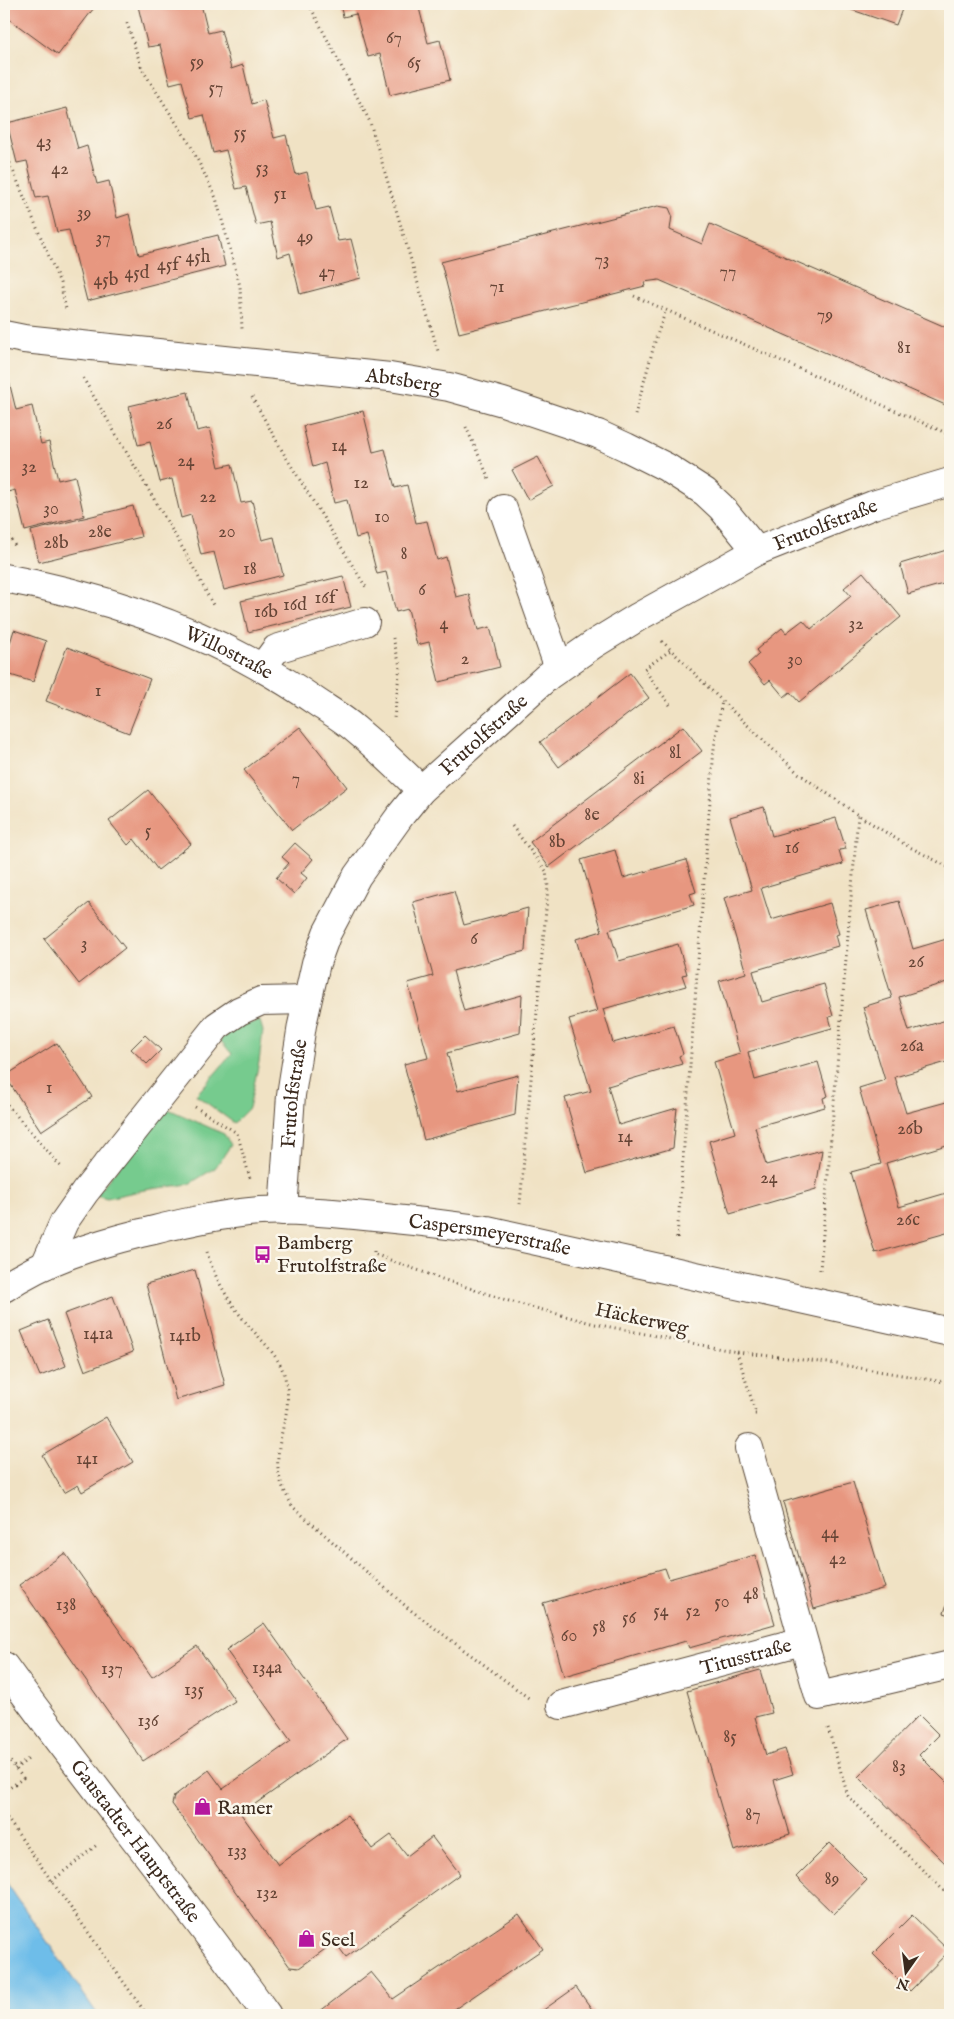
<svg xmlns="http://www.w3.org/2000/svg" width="954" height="2019" viewBox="0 0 954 2019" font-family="'IM FELL English',serif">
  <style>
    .green { fill: #76cb8e; stroke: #587a56 }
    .water { fill: #6ebde9; stroke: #547484 }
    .building { fill: #e79780 }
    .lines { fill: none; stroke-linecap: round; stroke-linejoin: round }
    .minor-casing { stroke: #564637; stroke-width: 30 }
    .path { stroke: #564637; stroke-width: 3; stroke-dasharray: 1 4; stroke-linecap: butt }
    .minor { stroke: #fff; stroke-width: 28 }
    .labels { text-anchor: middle; stroke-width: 5; stroke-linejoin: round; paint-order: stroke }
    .number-label { font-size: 18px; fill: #664536 }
    .street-label { font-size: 20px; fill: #3b2a1e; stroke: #fbf7ec }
    .poi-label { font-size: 20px; fill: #3b2a1e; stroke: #fbf7ec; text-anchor: start }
  </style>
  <rect width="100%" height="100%" fill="#fbf7ec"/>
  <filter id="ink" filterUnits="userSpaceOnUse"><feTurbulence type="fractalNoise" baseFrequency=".02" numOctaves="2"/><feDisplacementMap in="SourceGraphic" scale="10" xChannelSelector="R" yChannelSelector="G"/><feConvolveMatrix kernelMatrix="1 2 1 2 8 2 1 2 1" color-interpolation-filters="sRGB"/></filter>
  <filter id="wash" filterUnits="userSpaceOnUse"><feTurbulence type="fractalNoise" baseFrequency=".0096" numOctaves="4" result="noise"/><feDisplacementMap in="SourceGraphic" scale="20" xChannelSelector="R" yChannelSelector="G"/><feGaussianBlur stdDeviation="1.12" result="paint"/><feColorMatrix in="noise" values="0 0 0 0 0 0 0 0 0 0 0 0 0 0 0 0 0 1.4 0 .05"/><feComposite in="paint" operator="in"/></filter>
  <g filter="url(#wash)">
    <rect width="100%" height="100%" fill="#f0e2c4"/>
    <g class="green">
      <polygon points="260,1021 263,1031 259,1062 249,1108 234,1123 196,1095 232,1054 220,1040 237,1026"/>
      <polygon points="166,1108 224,1134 231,1145 215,1168 189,1184 144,1190 107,1198 96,1195"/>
    </g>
    <polygon class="water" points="4,1879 98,2015 4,2015"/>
    <g id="blocks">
      <g class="building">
        <polygon points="4,4 97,4 58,55 9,19 4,25"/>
        <polygon points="148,4 201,4 208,33 221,30 231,69 243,65 252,104 264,100 274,138 286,135 296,175 307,172 316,210 329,207 338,241 351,239 361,278 300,294 290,253 278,257 270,222 256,225 246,187 236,189 226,150 213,153 204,115 192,118 182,81 170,84 160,45 148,47 138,6"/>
        <polygon points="340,4 418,4 428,43 440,40 450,80 390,95 380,54 368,57 356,14 343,17"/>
        <polygon points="835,4 904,4 896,25"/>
        <polygon points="67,108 78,149 87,146 97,184 109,181 117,218 129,214 139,255 218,235 225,266 87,301 69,230 57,232 48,196 36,198 27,161 17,163 7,123"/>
        <polygon points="658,206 669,208 672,215 670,230 702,244 710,224 950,329 950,407 659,280 644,282 645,286 459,333 441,262"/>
        <polygon points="6,369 16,410 32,406 41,444 49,442 58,480 75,476 84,516 25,531 15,490 4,493 4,370"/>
        <polygon points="188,392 197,431 210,428 219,467 232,464 241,503 252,501 262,540 274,537 283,575 224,590 214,552 201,555 191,515 181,518 172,479 160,482 150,442 138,445 129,406"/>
        <polygon points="363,411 373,452 385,449 395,488 407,485 416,523 427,521 437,560 446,557 456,597 469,594 478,630 490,627 500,667 439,682 429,642 417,645 408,609 396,612 386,572 377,574 367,535 356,538 347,500 334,503 325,463 313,467 303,426"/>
        <polygon points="538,457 554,486 528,500 512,470"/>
        <polygon points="133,506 141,537 39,562 31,531"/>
        <polygon points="950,549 950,582 908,594 900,564"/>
        <polygon points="863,572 901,617 799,702 790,692 784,697 770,680 765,684 748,664 759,654 756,650 782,628 786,633 803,620 811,629 851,596 844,588"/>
        <polygon points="343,576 351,607 248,632 241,601"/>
        <polygon points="14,630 46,641 33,682 4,673 4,662"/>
        <polygon points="67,647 150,679 129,733 46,701"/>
        <polygon points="630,673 649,698 559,767 540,742"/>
        <polygon points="683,726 702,751 549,867 530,842"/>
        <polygon points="300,727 347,787 292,830 244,770"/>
        <polygon points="148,790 191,844 158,870 134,839 128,845 109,821"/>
        <polygon points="764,807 772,836 836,818 846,849 839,850 843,864 761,888 771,920 830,903 839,934 835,935 838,946 753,971 762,1002 824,984 833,1016 829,1017 832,1028 748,1052 755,1080 818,1062 828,1096 823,1098 825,1107 755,1127 766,1165 822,1150 816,1189 730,1214 709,1141 735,1133 714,1062 740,1054 719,981 746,973 724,898 752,890 730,817"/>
        <polygon points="295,843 313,859 301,873 307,878 294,894 276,878 289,863 282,857"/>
        <polygon points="615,850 623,878 686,860 696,892 690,894 694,905 609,930 619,961 678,944 687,974 682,975 686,986 603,1009 613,1043 674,1026 683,1054 679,1056 682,1064 608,1086 619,1125 677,1108 673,1148 587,1173 565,1098 591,1091 569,1019 597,1011 576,939 602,931 581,860"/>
        <polygon points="454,891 464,925 528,908 525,951 453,971 464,1011 522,995 520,1033 447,1053 458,1091 518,1075 515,1115 424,1140 404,1064 428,1058 408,983 433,976 413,902"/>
        <polygon points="899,901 913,949 950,938 950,981 899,997 909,1031 950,1019 950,1061 895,1077 906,1113 950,1101 950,1144 886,1163 899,1207 950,1192 950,1232 875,1253 851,1172 881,1164 859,1088 885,1080 863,1007 892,998 866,910"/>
        <polygon points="89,903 125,948 79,984 44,939"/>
        <polygon points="145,1035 161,1050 147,1064 131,1049"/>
        <polygon points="57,1043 92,1097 41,1131 5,1076"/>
        <polygon points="195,1270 225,1385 176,1400 146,1284"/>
        <polygon points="113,1296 133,1352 85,1371 64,1314"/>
        <polygon points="48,1320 66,1366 40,1376 21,1331"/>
        <polygon points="106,1417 133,1462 82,1492 78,1485 64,1493 42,1455"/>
        <polygon points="853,1482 885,1588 814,1609 783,1502"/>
        <polygon points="65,1553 152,1677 197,1646 235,1701 143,1761 19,1585"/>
        <polygon points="755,1555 775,1624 689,1648 686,1641 564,1676 543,1603 665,1568 669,1579"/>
        <polygon points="950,1595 950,1615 944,1613"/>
        <polygon points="264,1623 347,1739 241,1814 278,1865 347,1815 372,1849 391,1835 407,1856 432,1837 460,1874 346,1957 335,1942 299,1968 290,1967 172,1804 174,1796 209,1770 223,1789 291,1741 226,1650"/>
        <polygon points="760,1670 772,1713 755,1717 766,1755 785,1749 793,1774 774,1780 790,1834 734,1851 687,1691"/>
        <polygon points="919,1715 939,1735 919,1755 950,1786 950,1868 858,1777"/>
        <polygon points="830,1843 867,1880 834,1914 796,1877"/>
        <polygon points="519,1914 543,1949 446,2015 321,2015 319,2012 371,1972 393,1999"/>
        <polygon points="912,1915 949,1951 910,1991 873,1954"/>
        <polygon points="576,1987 596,2015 536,2015 542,2011"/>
      </g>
    </g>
  </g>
  <g filter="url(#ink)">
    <use href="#blocks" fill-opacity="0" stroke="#564637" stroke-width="1"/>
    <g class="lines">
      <defs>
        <g id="minor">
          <path id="s1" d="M4,335L24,339L390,377L449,387L503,402L598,434L626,447L666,467L705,492L721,507L757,551"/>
          <polyline points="503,509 559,668"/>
          <path id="s2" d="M4,578C115,598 225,638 318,703C330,711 344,719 355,729C378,748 400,769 421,790"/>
          <polyline points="262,668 276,649 365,622"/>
          <path id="s3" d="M283,1211L291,1095L302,1025L316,963L327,933L357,876L400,816L421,790L548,676L594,644L638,617L757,551L873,505L950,482"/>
          <polyline points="45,1265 64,1222 85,1192 217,1026 239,1011 261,1001 307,1000"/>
          <path id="s4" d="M4,1288C45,1260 93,1245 141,1233C180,1224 219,1214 260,1211C291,1209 324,1212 355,1215C399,1219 443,1224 487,1230L950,1332"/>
          <polyline points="749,1448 819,1696 950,1665"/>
          <path id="s5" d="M4,1666C89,1784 183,1896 267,2015"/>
          <path id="s6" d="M561,1705L802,1641"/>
        </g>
      </defs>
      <use href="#minor" class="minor-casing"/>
      <g class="path">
        <polyline points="309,4 370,122 438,351"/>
        <polyline points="127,23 142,69 191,146 216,198 240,286 242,329"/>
        <polyline points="4,149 60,283 66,309"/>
        <polyline points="634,296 946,433 950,432"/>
        <polyline points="83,378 189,559 214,607"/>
        <polyline points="252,397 284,454 367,589"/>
        <polyline points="635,415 656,338 666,310"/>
        <polyline points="466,427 490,481"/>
        <polyline points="946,433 947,449"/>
        <polyline points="4,527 15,546"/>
        <polyline points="393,638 400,666 394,718"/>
        <polyline points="662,641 722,701 798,773 858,815 906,845 950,868"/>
        <polyline points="670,705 644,669 671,650"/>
        <polyline points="512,826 546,871 548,887 520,1204"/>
        <polyline points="4,1101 62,1168"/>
        <polyline points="195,1107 237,1133 250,1178"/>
        <polyline points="677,1238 714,748 722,701"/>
        <polyline points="374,1251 374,1254 439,1278 509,1301 595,1324 737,1352 836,1364 950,1383"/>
        <path d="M207,1252C214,1278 231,1305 248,1325C261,1340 278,1355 284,1374C294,1409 280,1425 278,1457C276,1475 284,1492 293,1507L409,1609L530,1699"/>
        <polyline points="820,1270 858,815"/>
        <polyline points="737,1352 756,1414 753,1414"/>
        <polyline points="828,1728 848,1796 950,1897"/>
        <polyline points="4,1760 7,1757 23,1778 7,1790 4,1786"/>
        <polyline points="15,1769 31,1757"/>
        <polyline points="4,1814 147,2015"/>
        <polyline points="52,1881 98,1844"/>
      </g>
      <use href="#minor" class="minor"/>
    </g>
  </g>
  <defs>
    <symbol id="bus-bare" viewBox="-9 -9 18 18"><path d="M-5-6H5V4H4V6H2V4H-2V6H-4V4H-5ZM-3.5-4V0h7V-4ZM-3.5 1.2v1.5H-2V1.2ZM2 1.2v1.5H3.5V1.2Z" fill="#b5179e" stroke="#fbf7ec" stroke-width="2.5" paint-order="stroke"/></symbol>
    <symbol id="shop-bare" viewBox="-9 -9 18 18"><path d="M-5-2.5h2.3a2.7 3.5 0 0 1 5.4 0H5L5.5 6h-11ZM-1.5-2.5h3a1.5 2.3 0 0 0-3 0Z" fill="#b5179e" stroke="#fbf7ec" stroke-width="2.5" paint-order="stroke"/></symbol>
  </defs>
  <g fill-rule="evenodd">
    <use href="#bus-bare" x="250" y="1242" width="25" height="25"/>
    <use href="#shop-bare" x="190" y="1794" width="25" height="25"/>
    <use href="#shop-bare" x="294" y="1926" width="25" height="25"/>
  </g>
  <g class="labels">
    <g class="number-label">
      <text x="394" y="43">67</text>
      <text x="197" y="67">59</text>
      <text x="414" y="68">65</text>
      <text x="216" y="93">57</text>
      <text x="240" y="138">55</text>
      <text x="44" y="147">43</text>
      <text x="262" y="173">53</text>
      <text x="60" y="174">42</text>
      <text x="280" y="199">51</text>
      <text x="84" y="218">39</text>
      <text x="305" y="242">49</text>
      <text x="103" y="243">37</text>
      <text x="198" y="262">45h</text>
      <text x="602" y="265">73</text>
      <text x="168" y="270">45f</text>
      <text x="327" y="277">47</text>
      <text x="728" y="277">77</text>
      <text x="137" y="278">45d</text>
      <text x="106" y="285">45b</text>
      <text x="497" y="292">71</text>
      <text x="825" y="320">79</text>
      <text x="904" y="353">81</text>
      <text x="164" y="429">26</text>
      <text x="339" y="451">14</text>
      <text x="186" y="466">24</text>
      <text x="29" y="472">32</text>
      <text x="361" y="488">12</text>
      <text x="208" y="502">22</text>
      <text x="51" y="514">30</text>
      <text x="382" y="522">10</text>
      <text x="100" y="537">28e</text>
      <text x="227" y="537">20</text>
      <text x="56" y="548">28b</text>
      <text x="404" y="559">8</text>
      <text x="250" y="574">18</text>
      <text x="422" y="595">6</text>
      <text x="325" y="603">16f</text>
      <text x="295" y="610">16d</text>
      <text x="266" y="617">16b</text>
      <text x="444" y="629">4</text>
      <text x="856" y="629">32</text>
      <text x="465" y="664">2</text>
      <text x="795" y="665">30</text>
      <text x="98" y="696">1</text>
      <text x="675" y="758">8l</text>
      <text x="296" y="784">7</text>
      <text x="639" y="784">8i</text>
      <text x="592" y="820">8e</text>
      <text x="148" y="836">5</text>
      <text x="557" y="847">8b</text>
      <text x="792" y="853">16</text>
      <text x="474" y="944">6</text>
      <text x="84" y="949">3</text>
      <text x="916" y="967">26</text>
      <text x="912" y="1051">26a</text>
      <text x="49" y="1093">1</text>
      <text x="910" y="1134">26b</text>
      <text x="625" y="1142">14</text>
      <text x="769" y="1183">24</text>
      <text x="908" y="1225">26c</text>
      <text x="98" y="1339">141a</text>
      <text x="185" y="1341">141b</text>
      <text x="87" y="1464">141</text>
      <text x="830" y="1538">44</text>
      <text x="838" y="1564">42</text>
      <text x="751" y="1599">48</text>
      <text x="722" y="1607">50</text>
      <text x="66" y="1610">138</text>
      <text x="661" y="1616">54</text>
      <text x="693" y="1616">52</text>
      <text x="629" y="1623">56</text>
      <text x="599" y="1632">58</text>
      <text x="569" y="1641">60</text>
      <text x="267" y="1673">134a</text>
      <text x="112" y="1674">137</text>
      <text x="194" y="1695">135</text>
      <text x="148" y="1726">136</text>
      <text x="730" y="1742">85</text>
      <text x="899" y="1772">83</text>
      <text x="753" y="1820">87</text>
      <text x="237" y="1856">133</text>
      <text x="832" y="1884">89</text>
      <text x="267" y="1898">132</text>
    </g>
    <g class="street-label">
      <text dy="7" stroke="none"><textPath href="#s1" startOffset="402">Abtsberg</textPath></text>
      <text dy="7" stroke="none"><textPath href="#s3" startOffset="942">Frutolfstraße</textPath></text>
      <text dy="7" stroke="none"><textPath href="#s2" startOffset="238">Willostraße</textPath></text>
      <text dy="7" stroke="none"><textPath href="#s3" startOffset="538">Frutolfstraße</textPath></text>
      <text dy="7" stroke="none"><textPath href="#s3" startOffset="118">Frutolfstraße</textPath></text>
      <text dy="7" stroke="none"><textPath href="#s4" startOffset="501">Caspersmeyerstraße</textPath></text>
      <text transform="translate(642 1318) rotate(12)" y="7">Häckerweg</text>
      <text dy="7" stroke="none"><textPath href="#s6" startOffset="191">Titusstraße</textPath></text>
      <text dy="7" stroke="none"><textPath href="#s5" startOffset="219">Gaustadter Hauptstraße</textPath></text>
    </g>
    <g class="poi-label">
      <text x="277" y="1249">Bamberg<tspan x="277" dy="23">Frutolfstraße</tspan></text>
      <text x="217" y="1814">Ramer</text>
      <text x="321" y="1946">Seel</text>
    </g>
  </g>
  <rect width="954" height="2019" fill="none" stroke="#fbf7ec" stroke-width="20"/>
  <g transform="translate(906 1972) rotate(194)" stroke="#fbf7ec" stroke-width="4" paint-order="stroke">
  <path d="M0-4L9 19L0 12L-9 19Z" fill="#3b2a1e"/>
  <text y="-8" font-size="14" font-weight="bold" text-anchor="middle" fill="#3b2a1e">N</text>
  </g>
</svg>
